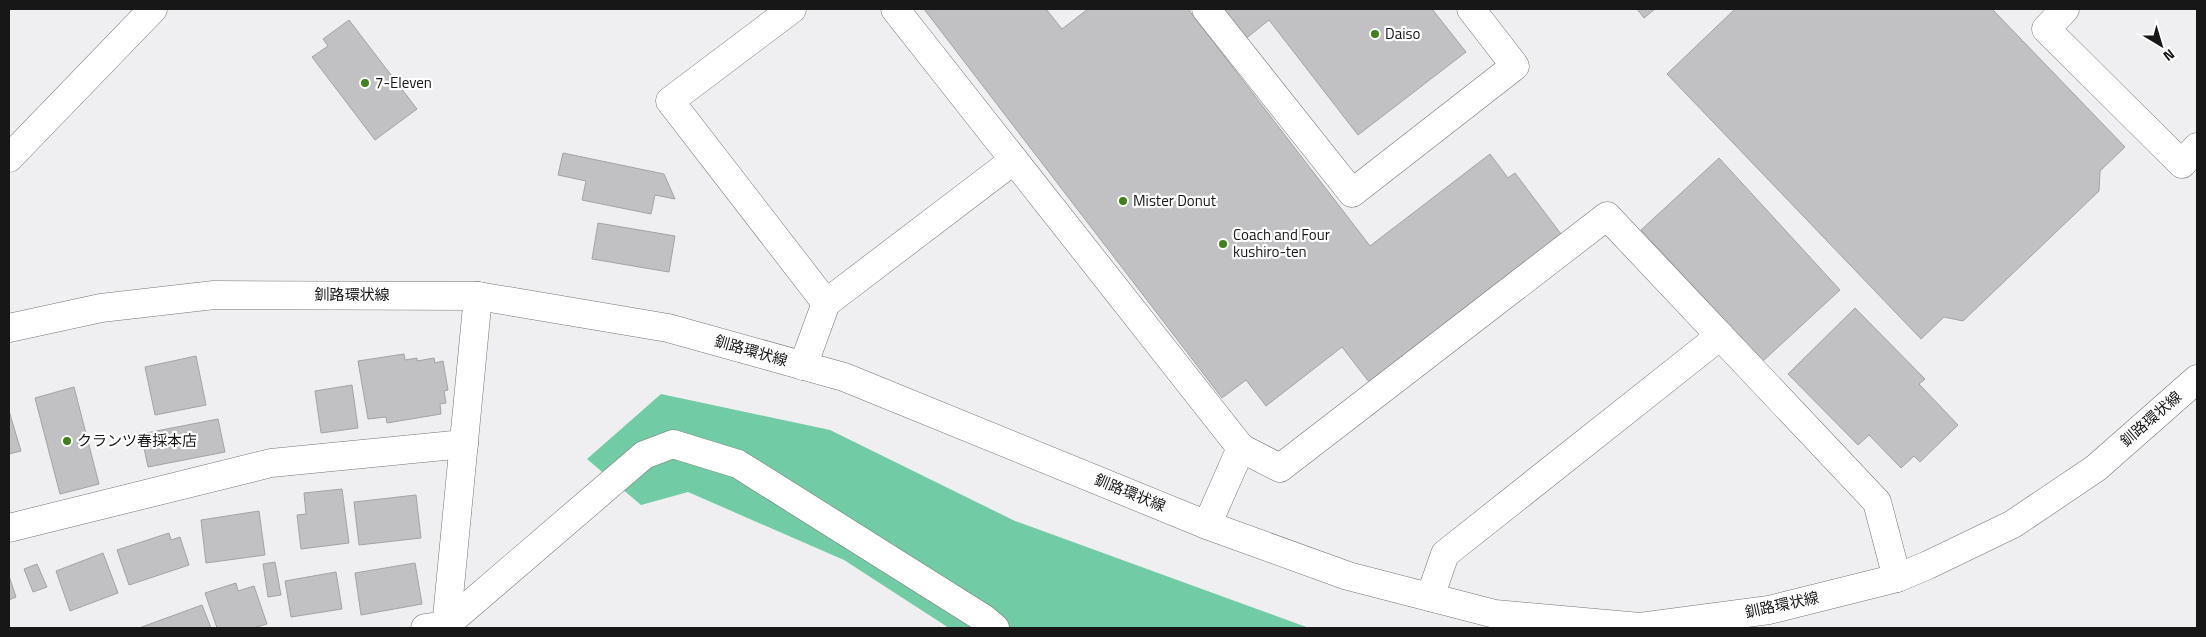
<svg xmlns="http://www.w3.org/2000/svg" width="2206" height="637" viewBox="0 0 2206 637" font-family="'Titillium Web','Noto Sans JP',sans-serif">
  <style>
    .forest { fill: #71cba5 }
    .building { fill: #c1c1c4; stroke: #a3a3a5 }
    .lines { fill: none; stroke-linecap: round; stroke-linejoin: round }
    .minor-casing { stroke: #767678; stroke-width: 29 }
    .minor { stroke: #fff; stroke-width: 28 }
    .poi-dot { fill: #41801f; stroke: #fff; stroke-width: 2 }
    .labels { text-anchor: middle; stroke-width: 4.5; stroke-linejoin: round; paint-order: stroke }
    .poi-label { font-size: 15px; fill: #171718; stroke: #fff; text-anchor: start }
    .street-label { font-size: 15px; fill: #171718; stroke: #fff }
  </style>
  <rect width="100%" height="100%" fill="#efeff1"/>
  <polygon class="forest" points="661,394 830,430 1015,521 1309,628 949,628 844,560 688,492 641,505 587,459"/>
  <g class="building">
    <polygon points="924,9 1046,9 1062,29 1088,9 1188,9 1370,246 1490,154 1508,178 1515,173 1561,234 1369,382 1342,347 1266,406 1246,380 1222,398"/>
    <polygon points="1220,9 1432,9 1466,52 1358,135 1269,20 1244,40"/>
    <polygon points="1637,9 1655,9 1644,18"/>
    <polygon points="1735,9 1992,9 2125,147 2100,171 2099,191 1963,321 1944,317 1921,339 1667,74"/>
    <polygon points="349,20 417,109 375,140 312,57 328,46 323,39"/>
    <polygon points="563,153 664,174 675,199 655,195 651,214 582,200 586,181 558,175"/>
    <polygon points="1719,158 1840,290 1763,361 1641,230"/>
    <polygon points="598,223 675,236 669,272 592,259"/>
    <polygon points="1855,308 1925,379 1919,384 1958,425 1920,462 1914,456 1901,468 1869,435 1858,445 1788,374"/>
    <polygon points="404,354 405,360 417,358 417,361 434,358 435,363 443,361 448,390 444,391 446,403 440,404 441,414 387,423 386,417 368,419 358,361"/>
    <polygon points="196,356 206,405 155,415 145,367"/>
    <polygon points="352,385 358,428 321,433 315,391"/>
    <polygon points="74,387 99,484 60,494 35,398"/>
    <polygon points="9,411 21,451 9,454"/>
    <polygon points="218,419 225,452 148,467 141,434"/>
    <polygon points="342,489 349,543 301,549 297,515 306,514 304,493"/>
    <polygon points="416,495 421,538 359,545 354,502"/>
    <polygon points="259,511 265,555 206,563 201,520"/>
    <polygon points="169,533 171,540 180,537 189,565 129,585 117,550"/>
    <polygon points="103,553 118,593 70,611 56,571"/>
    <polygon points="275,562 281,595 268,597 263,564"/>
    <polygon points="415,563 422,604 361,615 355,573"/>
    <polygon points="37,564 47,587 33,592 24,569"/>
    <polygon points="336,572 342,609 291,617 285,581"/>
    <polygon points="9,576 16,597 9,600"/>
    <polygon points="236,583 238,591 254,586 267,624 253,628 217,628 205,593"/>
    <polygon points="202,605 211,628 139,628"/>
  </g>
  <g class="lines">
    <defs>
      <g id="minor">
        <polyline points="792,9 670,101 826,303"/>
        <polyline points="895,9 1241,448"/>
        <polyline points="1206,9 1352,193 1515,66 1471,9"/>
        <polyline points="2065,9 2046,29 2182,164 2197,147"/>
        <polyline points="9,158 153,9"/>
        <polyline points="9,328 101,308 214,295 478,296 668,328 844,377 1207,525 1348,576 1495,614 1640,627 1769,610 1897,578 1928,565 2013,524 2096,468 2197,379"/>
        <polyline points="803,366 826,303 1014,160"/>
        <polyline points="1207,525 1241,448 1280,468 1607,216 1877,502 1897,578"/>
        <polyline points="9,528 271,463 464,444"/>
        <polyline points="1430,597 1445,554 1720,336"/>
        <polyline points="425,628 446,625 644,455 673,444 738,464 983,618 995,628"/>
        <polyline points="446,628 478,296"/>
      </g>
    </defs>
    <use href="#minor" class="minor-casing"/>
    <use href="#minor" class="minor"/>
  </g>
  <g class="poi-dot">
    <circle cx="1375" cy="34" r="5"/>
    <circle cx="365" cy="83" r="5"/>
    <circle cx="1123" cy="201" r="5"/>
    <circle cx="1223" cy="244" r="5"/>
    <circle cx="67" cy="441" r="5"/>
  </g>
  <g class="labels">
    <g class="poi-label">
      <text x="1385" y="39">Daiso</text>
      <text x="375" y="88">7-Eleven</text>
      <text x="1133" y="206">Mister Donut</text>
      <text x="1233" y="240">Coach and Four<tspan x="1233" dy="17">kushiro-ten</tspan></text>
      <text x="77" y="446">クランツ春採本店</text>
    </g>
    <g class="street-label">
      <text x="352" y="300">釧路環状線</text>
      <text transform="translate(751 351) rotate(16)" y="5">釧路環状線</text>
      <text transform="translate(2151 419) rotate(-41)" y="5">釧路環状線</text>
      <text transform="translate(1130 493) rotate(22)" y="5">釧路環状線</text>
      <text transform="translate(1782 605) rotate(-12)" y="5">釧路環状線</text>
    </g>
  </g>
  <rect width="2206" height="637" fill="none" stroke="#171718" stroke-width="20"/>
  <g transform="translate(2161 45) rotate(142)" stroke="#ffffff" stroke-width="4" paint-order="stroke">
  <path d="M0-4L9 19L0 12L-9 19Z" fill="#171718"/>
  <text y="-8" font-size="14" font-weight="bold" text-anchor="middle" fill="#171718">N</text>
  </g>
</svg>
